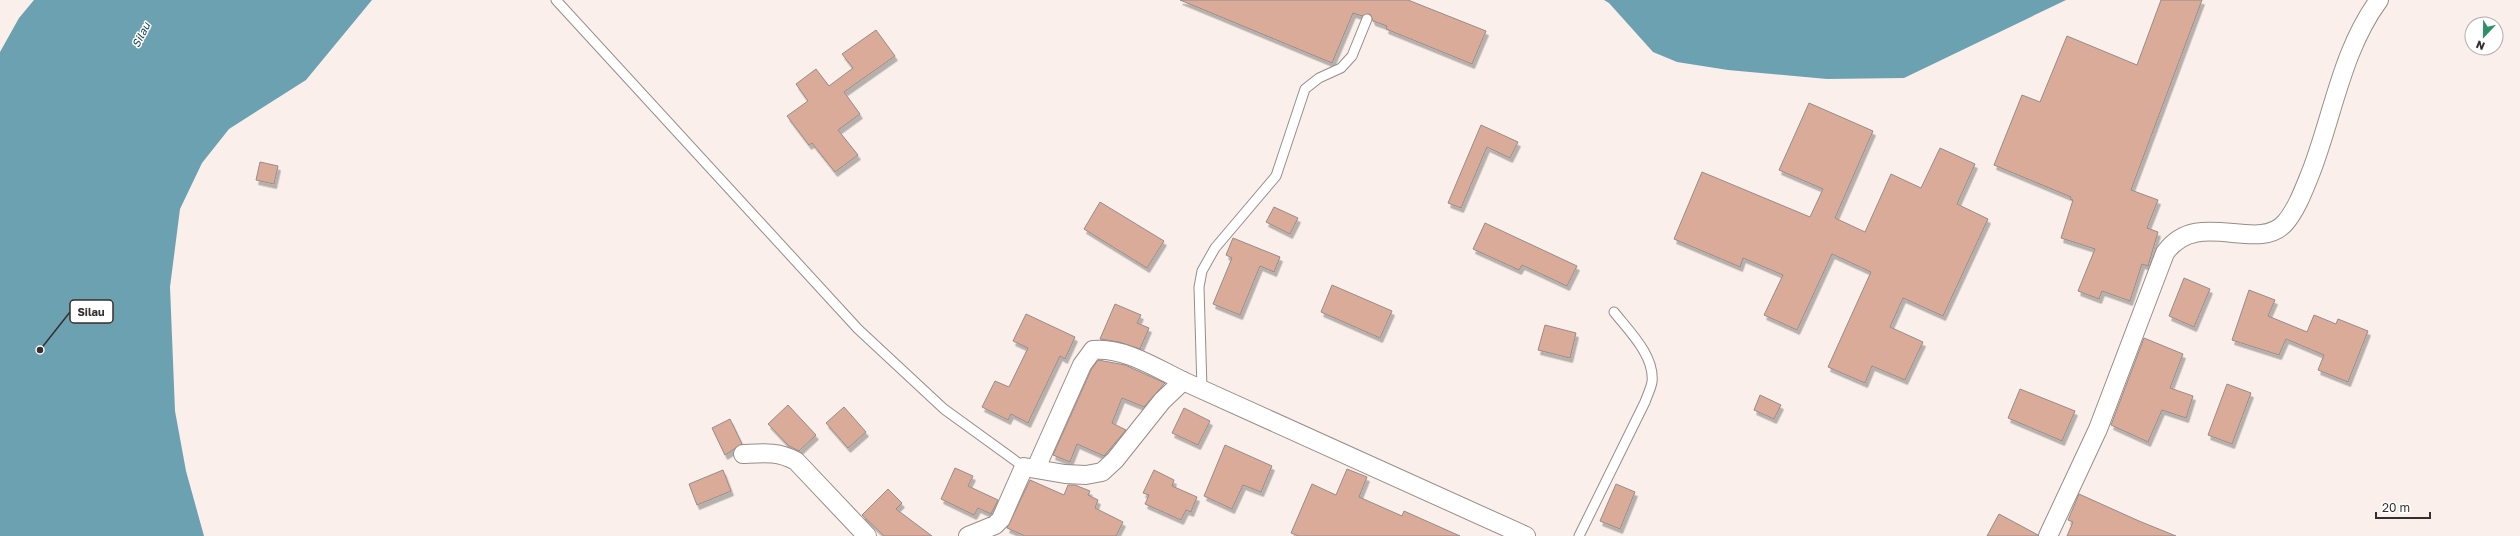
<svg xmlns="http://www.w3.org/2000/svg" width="2520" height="536" viewBox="0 0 2520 536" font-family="'Golos Text',sans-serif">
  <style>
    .water { fill: #6ca1b2 }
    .building { fill: #daab99; stroke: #968c88; filter: url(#shadow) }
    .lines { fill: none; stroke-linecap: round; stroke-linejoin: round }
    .service-casing { stroke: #978d89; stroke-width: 11 }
    .minor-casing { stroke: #978d89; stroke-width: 20 }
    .service { stroke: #fff; stroke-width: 9 }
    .minor { stroke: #fff; stroke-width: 18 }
    .labels { text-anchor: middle; stroke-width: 3; stroke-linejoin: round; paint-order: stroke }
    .water-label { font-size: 11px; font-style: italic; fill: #134350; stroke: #fff }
    .leader { fill: none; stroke: #35302f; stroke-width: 1.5 }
    .callout-dot { fill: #35302f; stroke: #fff; stroke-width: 1.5 }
    .callout { fill: #fff; stroke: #35302f; stroke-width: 1.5 }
    .callout-label { font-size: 11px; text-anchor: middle; font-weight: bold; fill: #35302f }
  </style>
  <defs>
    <filter id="shadow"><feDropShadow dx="2.5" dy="4.5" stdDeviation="0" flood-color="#0004"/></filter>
  </defs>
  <rect width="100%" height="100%" fill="#faefeb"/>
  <g class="water">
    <polygon points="34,0 372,0 306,80 229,129 202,163 180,209 170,287 175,411 186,471 204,536 0,536 0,52 19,18"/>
    <polygon points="1604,0 2066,0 1904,78 1827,79 1728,70 1677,62 1653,52 1609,3"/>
  </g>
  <g class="building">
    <polygon points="1180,0 1408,0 1486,31 1472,64 1386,29 1387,26 1373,21 1370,14 1362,16 1353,13 1332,63"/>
    <polygon points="2161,0 2202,0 2131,190 2158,200 2147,228 2158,232 2148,266 2142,264 2130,301 2102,291 2099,299 2078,291 2095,249 2061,238 2073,200 2070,199 2071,197 1994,165 2022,95 2040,102 2067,36 2137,65"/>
    <polygon points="876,30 895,56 844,92 860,114 838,130 858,155 835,172 812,143 809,145 787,116 808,101 796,84 816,69 829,86 853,68 842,54"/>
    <polygon points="1809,103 1873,131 1835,218 1865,232 1891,174 1921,188 1940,148 1975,164 1957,204 1988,219 1943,316 1903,298 1890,327 1923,342 1905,380 1872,366 1865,383 1828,367 1871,272 1832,254 1797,330 1764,315 1783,275 1743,258 1740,267 1674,239 1702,172 1810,217 1823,189 1779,170"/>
    <polygon points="1481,125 1518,142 1510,158 1487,147 1461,208 1448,203"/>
    <polygon points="260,162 278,166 274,184 256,180"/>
    <polygon points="1100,202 1164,241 1147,268 1084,229"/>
    <polygon points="1274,207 1298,218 1290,234 1266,222"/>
    <polygon points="1485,223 1577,266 1567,286 1522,265 1519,270 1473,249"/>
    <polygon points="1233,238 1280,257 1274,272 1260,266 1240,315 1213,304 1232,258 1226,255"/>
    <polygon points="2184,278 2210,289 2194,327 2169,316"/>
    <polygon points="1332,285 1392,311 1380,338 1321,312"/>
    <polygon points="2249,290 2275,300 2268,316 2307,332 2314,315 2336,324 2338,319 2368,331 2348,382 2318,370 2324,355 2286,339 2279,355 2232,340"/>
    <polygon points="1115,304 1141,315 1137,323 1149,328 1140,349 1119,342 1100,339"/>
    <polygon points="1026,314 1075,337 1065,359 1060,356 1028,423 1011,414 1008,420 982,407 995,381 1009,387 1028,348 1013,341"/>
    <polygon points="1545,325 1576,333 1570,358 1538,350"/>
    <polygon points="2144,338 2183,354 2170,388 2193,396 2186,418 2162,410 2148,442 2111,425"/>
    <polygon points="1098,360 1125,365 1165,383 1144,407 1122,398 1112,423 1126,430 1104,456 1077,444 1070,462 1053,455 1091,370"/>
    <polygon points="2227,384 2251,393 2232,444 2208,435"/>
    <polygon points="2020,389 2075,411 2062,441 2008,418"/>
    <polygon points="1760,395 1781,405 1774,419 1754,410"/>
    <polygon points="788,405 816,435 799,451 789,446 768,424"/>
    <polygon points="844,407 866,432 848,448 826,423"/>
    <polygon points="1184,408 1210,421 1198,445 1172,433"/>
    <polygon points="730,419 742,444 725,455 712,428"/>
    <polygon points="1225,445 1272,466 1261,492 1243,485 1232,509 1204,496"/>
    <polygon points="955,468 973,476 968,486 998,500 991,514 978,508 974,515 941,499"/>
    <polygon points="1347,469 1367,477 1359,497 1402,516 1404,511 1460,536 1299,536 1291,533 1312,484 1336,495"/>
    <polygon points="723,470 731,491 697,505 689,484"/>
    <polygon points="1154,470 1174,480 1172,486 1197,497 1191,512 1186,510 1181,520 1145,504 1149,495 1143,493"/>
    <polygon points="1030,480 1064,495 1068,485 1075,485 1090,491 1088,495 1098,500 1095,508 1123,522 1116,536 1025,536 1007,528"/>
    <polygon points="1616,484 1635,492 1620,529 1600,521"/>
    <polygon points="888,489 902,503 896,509 932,536 884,536 862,515"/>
    <polygon points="2079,494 2139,521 2176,536 2067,536 2073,522 2068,520"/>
    <polygon points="1999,514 2038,535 2038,536 1987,536"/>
  </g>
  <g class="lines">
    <defs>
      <g id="service">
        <polyline points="556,0 858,329 944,409 1024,467"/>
        <polyline points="1202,389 1199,287 1202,271 1215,248 1276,176 1305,89 1319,78 1341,68 1352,56 1367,19"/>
        <path d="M1579,536L1645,402C1647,396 1651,388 1652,382C1655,356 1629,331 1614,312"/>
      </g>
      <g id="minor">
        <path d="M743,454C763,453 778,451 796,461L867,536"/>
        <path d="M1036,468L1082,365L1093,350C1124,347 1156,368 1183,381"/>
        <polyline points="968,536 995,525 1001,519 1024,467 1065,474 1086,475 1102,472 1115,460 1162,401 1183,381 1526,536"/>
        <path d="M2048,536L2098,429L2165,253C2197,207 2257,254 2285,223C2297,209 2304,189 2311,172C2333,115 2342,50 2379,0"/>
      </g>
    </defs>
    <use href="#service" class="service-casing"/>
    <use href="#minor" class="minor-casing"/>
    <use href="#service" class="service"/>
    <use href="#minor" class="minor"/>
  </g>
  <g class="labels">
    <g class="water-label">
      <text transform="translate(141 35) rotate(-63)" y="4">Silau</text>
    </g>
  </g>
  <path class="leader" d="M40 350L70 312"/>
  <circle class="callout-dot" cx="40" cy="350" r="4"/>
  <rect class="callout" x="70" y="300" width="43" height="23" rx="4"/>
  <g class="callout-label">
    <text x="91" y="316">Silau</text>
  </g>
  <g transform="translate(2484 36) rotate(202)"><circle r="19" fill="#ffffff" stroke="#aeacac"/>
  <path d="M0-3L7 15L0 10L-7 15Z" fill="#2d906b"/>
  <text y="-6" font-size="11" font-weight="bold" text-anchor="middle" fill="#35302f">N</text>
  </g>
  <path d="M2376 512v6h54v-6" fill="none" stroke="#35302f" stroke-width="2"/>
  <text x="2382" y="512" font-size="12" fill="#35302f" stroke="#ffffff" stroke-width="3" paint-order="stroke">20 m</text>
</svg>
